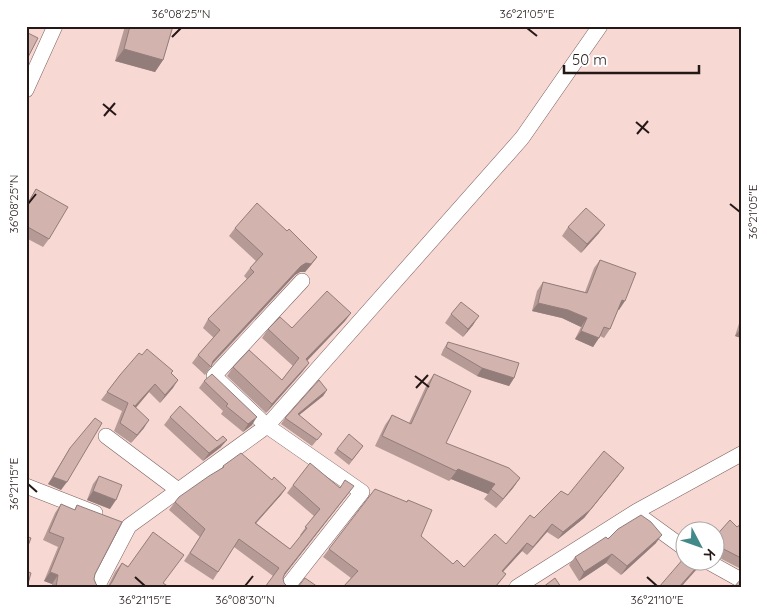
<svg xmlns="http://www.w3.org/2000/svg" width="767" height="613" viewBox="0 0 767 613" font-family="Quicksand,sans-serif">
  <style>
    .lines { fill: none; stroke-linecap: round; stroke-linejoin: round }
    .street-casing { stroke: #7b605c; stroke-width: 16 }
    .street { stroke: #fff; stroke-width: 15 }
    .wall { fill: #b59a96 }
    .shaded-wall { fill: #937d7a }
    .building { fill: #d2b3ae; stroke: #937d7a }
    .ticks { fill: none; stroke: #251918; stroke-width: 2 }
    .neatline { fill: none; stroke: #251918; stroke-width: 2 }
    .ticks-label { font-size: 12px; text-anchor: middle; fill: #251918 }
  </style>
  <rect width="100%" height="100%" fill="#f8d8d3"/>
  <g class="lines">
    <defs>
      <g id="street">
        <polyline points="26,90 55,26"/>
        <polyline points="106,436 178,490"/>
        <polyline points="26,486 95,513"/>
        <polyline points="637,514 684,548"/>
        <polyline points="705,560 741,580"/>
        <polyline points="97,587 129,526 267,426 522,138 600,26"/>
        <polyline points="287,587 362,492 267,426 214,376 302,281"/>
        <polyline points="517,587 637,511 741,454"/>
      </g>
    </defs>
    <use href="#street" class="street-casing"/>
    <use href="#street" class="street"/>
  </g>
  <g class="wall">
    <polygon points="125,26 173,26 163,60 155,72 115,61"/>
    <polygon points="36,189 49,239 43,247 26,238 26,205"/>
    <polygon points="568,227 599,233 581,253 562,236"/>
    <polygon points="235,228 287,231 317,257 311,265 305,272 300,272 295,275 212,365 205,375 192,363 198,355 214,338 203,328 208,319 247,279 244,276 250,268 256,261 229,236"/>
    <polygon points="600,260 619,310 618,310 610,329 604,338 600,336 593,347 575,339 581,327 562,318 532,311 537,291 543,282 585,292 594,268"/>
    <polygon points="351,313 345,321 307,361 309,363 303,371 266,413 227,376 233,367 282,380 293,366 262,338 268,329 292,328"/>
    <polygon points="451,314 473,325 463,337 445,323"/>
    <polygon points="741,317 741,338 735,336"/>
    <polygon points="448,342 514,378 509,386 477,376 441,355 443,350"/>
    <polygon points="142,355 171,373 178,380 160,403 149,392 136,408 144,428 131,443 114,431 122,411 101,400 120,375"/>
    <polygon points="434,374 446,443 520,478 513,488 496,508 484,499 488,494 451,479 449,481 375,446 385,425 392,415 409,423 427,384"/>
    <polygon points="204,381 252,425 243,432 221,414 223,411 199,388"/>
    <polygon points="327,390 323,396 299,415 317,440 312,446 281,424 285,418"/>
    <polygon points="170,417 221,447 203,461 164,425"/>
    <polygon points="363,446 349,465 334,453 337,449"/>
    <polygon points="70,448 61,490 48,484 65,456"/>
    <polygon points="223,466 272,480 286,488 281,495 256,523 290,549 301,536 300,535 314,516 287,493 293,485 340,488 348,494 284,575 273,576 234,547 213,580 184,561 200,537 169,510 175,502 221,469"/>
    <polygon points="619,475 584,518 558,539 547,532 527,555 522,551 503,572 506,574 496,587 343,587 351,578 323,557 329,549 406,502 408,500 421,536 453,564 464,567 506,544 534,518 568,495"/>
    <polygon points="99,476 110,509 87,500 93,484"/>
    <polygon points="61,504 74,510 77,505 95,574 94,579 96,584 98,586 101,587 52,587 52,584 44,581 58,547 43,540 55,513"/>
    <polygon points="741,524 741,566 739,568 714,555 714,538 737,527"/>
    <polygon points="608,539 656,543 621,575 606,563 579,581 569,565 575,557"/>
    <polygon points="122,563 163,584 108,586 115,572"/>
  </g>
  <g class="shaded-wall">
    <polygon points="124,49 163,60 155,72 115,61"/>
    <polygon points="605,225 599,233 581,253 587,244"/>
    <polygon points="317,257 311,265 305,272 300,272 295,275 210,366 213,361 301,266"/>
    <polygon points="622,300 625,301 619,310 616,309"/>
    <polygon points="538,303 568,310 587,318 581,327 562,318 532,311"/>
    <polygon points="351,313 345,321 300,368 306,359"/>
    <polygon points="479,316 473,325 463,337 468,329"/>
    <polygon points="741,328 741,338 735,336"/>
    <polygon points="581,331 599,338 593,347 575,339"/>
    <polygon points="309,363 303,371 266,413 272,404"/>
    <polygon points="482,368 514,378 509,386 477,376"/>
    <polygon points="178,380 173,388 160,403 165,395"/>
    <polygon points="155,384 149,392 130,414 135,406"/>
    <polygon points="327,390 323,396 293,420 298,414"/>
    <polygon points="257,417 252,425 243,432 248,424"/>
    <polygon points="149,420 144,428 131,443 137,435"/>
    <polygon points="227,440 221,447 203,461 209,453"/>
    <polygon points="624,468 584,518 558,539 563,532"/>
    <polygon points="458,469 495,484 488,494 451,479 449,481"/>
    <polygon points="53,477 67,482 61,490 48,484"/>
    <polygon points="520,478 513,488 496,508 503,499"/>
    <polygon points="354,486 348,494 280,581 285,573"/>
    <polygon points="286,488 281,495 249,531 255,523"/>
    <polygon points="93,491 116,500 110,509 87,500"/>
    <polygon points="552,524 547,532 527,555 533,547"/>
    <polygon points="662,535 656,543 621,575 627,566"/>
    <polygon points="527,543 522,551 496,579 502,571"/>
    <polygon points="612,554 606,563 579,581 584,572"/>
    <polygon points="703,560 697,569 681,587 679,587"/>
    <polygon points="50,572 58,575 52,584 44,581"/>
  </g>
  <g class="building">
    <polygon points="130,26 173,26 163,60 124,49"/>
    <polygon points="26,32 38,38 26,61"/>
    <polygon points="36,189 68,207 49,239 26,226 26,207"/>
    <polygon points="257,203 287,231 289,229 317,257 311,264 306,263 301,266 213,361 211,367 198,355 220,330 208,319 254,272 250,268 263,254 235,228"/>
    <polygon points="586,208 605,225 587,244 568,227"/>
    <polygon points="600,260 636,273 625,301 622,300 610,329 604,327 599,338 581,331 587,318 568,310 538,303 543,282 587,293"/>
    <polygon points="327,291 351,313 306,359 309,363 272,404 233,367 249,350 282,380 299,358 268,329 280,317 292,328"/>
    <polygon points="461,302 479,316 468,329 451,314"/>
    <polygon points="448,342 519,363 514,378 482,368 446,347"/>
    <polygon points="147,349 173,371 171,373 178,380 165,395 155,384 135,406 133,405 149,420 137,435 120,423 128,403 107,392 120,375 139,353 142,355"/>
    <polygon points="212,374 257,417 248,424 226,406 228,404 204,381"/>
    <polygon points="434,374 471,391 446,443 509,468 520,478 503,499 491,489 495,484 458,469 456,471 382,436 392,415 411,424"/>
    <polygon points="319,380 327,390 298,414 322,434 317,440 285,418"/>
    <polygon points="180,406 217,441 223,436 227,440 209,453 170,417"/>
    <polygon points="95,418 102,423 67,482 53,477 70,448"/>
    <polygon points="349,434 363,446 352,460 337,449"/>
    <polygon points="604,451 624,468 590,510 563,532 552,524 533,547 527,543 502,571 506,574 495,587 343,587 358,571 329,549 375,489 407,502 408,500 432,510 421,536 453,564 457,560 464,567 495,534 506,544 530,515 534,518 561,491 568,495"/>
    <polygon points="241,453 272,480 274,477 286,488 255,523 290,549 307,528 305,527 320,509 293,485 310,463 340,488 345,480 354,486 285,573 283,578 284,583 288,587 265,587 279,568 239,539 218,572 190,553 205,529 175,502 179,497 209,476 224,467 223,466"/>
    <polygon points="99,476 122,485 116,500 93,491"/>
    <polygon points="61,504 75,510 77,505 122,522 95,574 94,579 96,584 98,586 101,587 56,587 58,575 50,572 64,538 49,532"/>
    <polygon points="641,515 651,522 662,535 627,566 612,554 584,572 575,557 606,537 608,539 618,529"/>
    <polygon points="730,520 737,527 741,524 741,558 714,544 714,538"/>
    <polygon points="153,532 184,555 163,583 169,587 106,587 109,586 112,582 122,563 128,567"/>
    <polygon points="26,536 31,538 26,551"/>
    <polygon points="684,558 684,560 703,560 679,587 659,587"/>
    <polygon points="26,571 31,573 27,587 26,587"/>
    <polygon points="305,578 318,587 298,587"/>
    <polygon points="555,578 561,587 543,587"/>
    <polygon points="741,579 741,587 734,587"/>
  </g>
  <path class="ticks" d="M527,28L537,36M172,37L181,28M103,104L116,115M104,116L115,103M636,122L649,133M637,134L648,121M28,204L36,194M730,204L740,212M415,376L429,387M416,388L428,375M28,484L37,492M135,577L145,586M647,577L657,586M245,586L253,576"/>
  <rect width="767" height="613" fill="none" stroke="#ffffff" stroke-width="55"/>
  <g transform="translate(700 546) rotate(131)"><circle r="24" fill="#ffffff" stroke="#a8a3a3"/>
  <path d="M0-4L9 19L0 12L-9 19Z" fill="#428a89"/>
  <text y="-8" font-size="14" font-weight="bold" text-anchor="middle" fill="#251918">K</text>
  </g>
  <path d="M564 65v8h135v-8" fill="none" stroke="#251918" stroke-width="2.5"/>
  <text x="572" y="65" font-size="15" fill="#251918" stroke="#ffffff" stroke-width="4" paint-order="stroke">50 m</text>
  <rect x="28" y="28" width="712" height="558" class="neatline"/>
  <g class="ticks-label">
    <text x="181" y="18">36°08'25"N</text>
    <text x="527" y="18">36°21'05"E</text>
    <text transform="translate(14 204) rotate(-90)" y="4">36°08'25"N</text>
    <text transform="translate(753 212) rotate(-90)" y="4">36°21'05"E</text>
    <text transform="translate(14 484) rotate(-90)" y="4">36°21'15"E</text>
    <text x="145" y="604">36°21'15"E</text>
    <text x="245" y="604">36°08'30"N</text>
    <text x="657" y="604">36°21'10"E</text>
  </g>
</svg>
